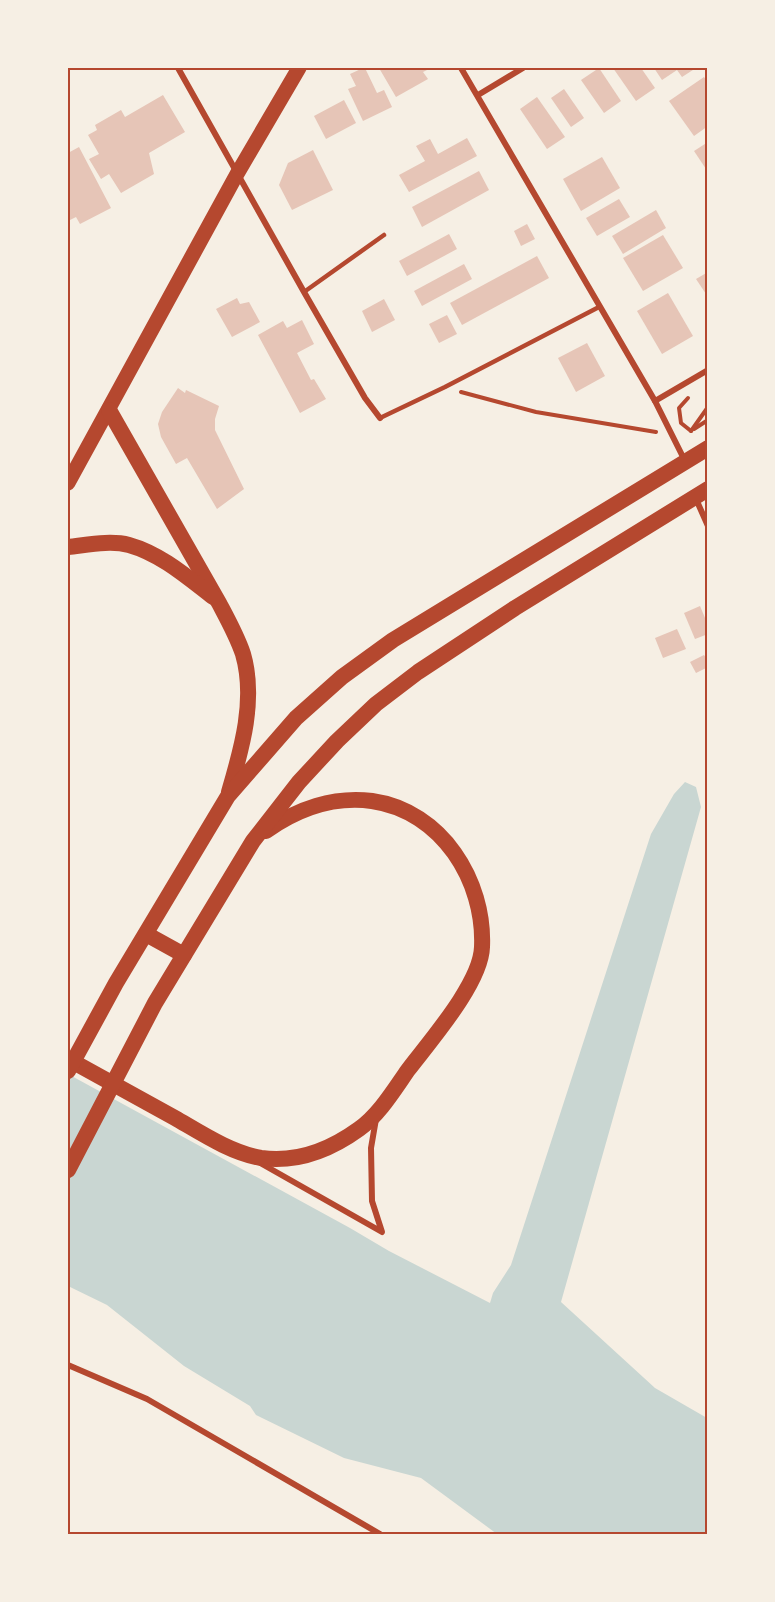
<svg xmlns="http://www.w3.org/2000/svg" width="775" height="1602" viewBox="0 0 775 1602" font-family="'Fira Sans',sans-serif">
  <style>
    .water { fill: #c9d6d2 }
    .building { fill: #e6c5b7 }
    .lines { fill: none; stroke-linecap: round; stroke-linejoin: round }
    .path { stroke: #b5482f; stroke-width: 4 }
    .service { stroke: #b5482f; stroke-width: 4.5 }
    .minor { stroke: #b5482f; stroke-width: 6 }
    .primary { stroke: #b5482f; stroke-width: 15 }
    .trunk { stroke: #b5482f; stroke-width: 16 }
    .neatline { fill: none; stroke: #b5482f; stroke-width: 2 }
  </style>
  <rect width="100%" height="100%" fill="#f6efe4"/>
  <polygon class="water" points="685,782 696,787 701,807 561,1302 655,1388 707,1418 707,1534 497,1534 421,1478 344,1458 256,1415 250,1406 184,1366 107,1305 68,1286 68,1074 350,1228 389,1251 490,1303 493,1293 511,1265 651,834 674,794"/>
  <g class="building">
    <polygon points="363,68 365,68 377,93 384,90 392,107 363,121 348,89 356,86 350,74"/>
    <polygon points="379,68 431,68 423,72 428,79 396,97"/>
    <polygon points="599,68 621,101 604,113 581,80"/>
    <polygon points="613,68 641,68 655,88 636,101"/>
    <polygon points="654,68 696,68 682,77 677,70 662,80"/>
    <polygon points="704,77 708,83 708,126 694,136 669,101"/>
    <polygon points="564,89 584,118 571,127 551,98"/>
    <polygon points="163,95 185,132 149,153 154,174 121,193 109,174 101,179 89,159 99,154 88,135 97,130 95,125 121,110 125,117"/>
    <polygon points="537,97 565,137 547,149 520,109"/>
    <polygon points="344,100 356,123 326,139 314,116"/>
    <polygon points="467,138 477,156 409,192 399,175 425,161 416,146 430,139 438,154"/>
    <polygon points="708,142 708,172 694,151"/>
    <polygon points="79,147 111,208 80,224 76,217 68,221 68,153"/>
    <polygon points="313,150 333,190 292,210 279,185 288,163"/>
    <polygon points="602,157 620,188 581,211 563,179"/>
    <polygon points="479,171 489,190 422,227 412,207"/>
    <polygon points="619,199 630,217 597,236 586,218"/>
    <polygon points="656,210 666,228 623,254 612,236"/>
    <polygon points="527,224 535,239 521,246 514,231"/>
    <polygon points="449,234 457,249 407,276 399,261"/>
    <polygon points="663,235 683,268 643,291 623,258"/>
    <polygon points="537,256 549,278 462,325 450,303"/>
    <polygon points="464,264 472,279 422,306 414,291"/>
    <polygon points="708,272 708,297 696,279"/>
    <polygon points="668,293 693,336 662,354 637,311"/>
    <polygon points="237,298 240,304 249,302 260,322 232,337 216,309"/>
    <polygon points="384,299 395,320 372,332 362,311"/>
    <polygon points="447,315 457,334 439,343 429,324"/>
    <polygon points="302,320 314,344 297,353 311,380 314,379 326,399 300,413 258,335 283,321 287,328"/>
    <polygon points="587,343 605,376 576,392 558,358"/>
    <polygon points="178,388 185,393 186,390 219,406 215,419 215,430 244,489 217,509 187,458 176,464 161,437 158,424 162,412"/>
    <polygon points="700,606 708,625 708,634 695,639 684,613"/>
    <polygon points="677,629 686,649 663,658 655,638"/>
    <polygon points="704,655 708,661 708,667 696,673 690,662"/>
  </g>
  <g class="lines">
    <g class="path">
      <polyline points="461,392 536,412 656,432"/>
      <polyline points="688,398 679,408 681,423 691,431"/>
      <polyline points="694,429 708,420"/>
      <polyline points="691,431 708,407"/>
    </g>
    <g class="service">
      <polyline points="304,292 384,235"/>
      <polyline points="380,418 445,387 599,307"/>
    </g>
    <g class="minor">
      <polyline points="178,68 304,292 365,398 380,418"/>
      <polyline points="461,68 655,401 685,461"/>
      <polyline points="478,95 523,68"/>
      <polyline points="655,401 708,370"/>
      <polyline points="696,499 708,526"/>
      <polyline points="262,1164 382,1232 372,1201 371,1148 376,1119"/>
      <polyline points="68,1365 147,1399 380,1534"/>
    </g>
    <polyline class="primary" points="68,483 237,174 299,68"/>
    <g class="trunk">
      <path d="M109,410L219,603C228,620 237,636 243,654C256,699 242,748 229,792"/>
      <path d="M68,547C87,545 110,540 129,545C161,554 187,577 213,597"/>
      <polyline points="146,934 184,955"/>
      <path d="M68,1059C103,1078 139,1098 175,1118C201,1133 231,1153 261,1158C297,1163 330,1150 359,1129C379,1115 394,1090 408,1070C430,1041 481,983 482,947C485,881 442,811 372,801C334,796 297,809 266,831"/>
      <polyline points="68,1071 116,983 228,796 296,718 342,677 393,640 708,448"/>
      <polyline points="68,1170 155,1003 253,841 299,782 337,741 376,704 418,672 515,608 708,489"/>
    </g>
  </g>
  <rect width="775" height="1602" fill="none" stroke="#f6efe4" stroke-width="138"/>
  <rect x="69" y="69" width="637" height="1464" class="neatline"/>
</svg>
